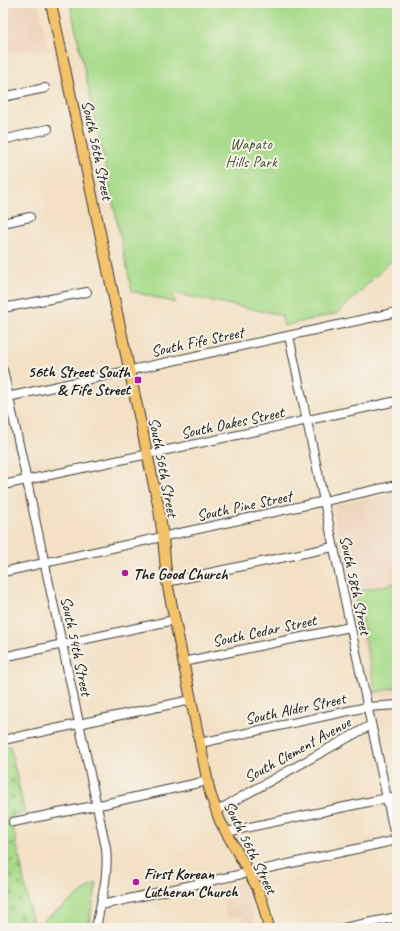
<svg xmlns="http://www.w3.org/2000/svg" width="400" height="931" viewBox="0 0 400 931" font-family="Caveat,sans-serif">
  <style>
    .built { fill: #edd1ba }
    .green { fill: #a7db8a; stroke: #627c53 }
    .cemetery { fill: url(#cemetery-stones); stroke: #627c53 }
    .lines { fill: none; stroke-linecap: round; stroke-linejoin: round }
    .minor-casing { stroke: #3c3935; stroke-width: 10 }
    .major-casing { stroke: #3c3935; stroke-width: 12 }
    .minor { stroke: #fff; stroke-width: 8 }
    .major { stroke: #f3c26a; stroke-width: 10 }
    .poi-dot { fill: #b5179e; stroke: #f7f3e8; stroke-width: 1.5 }
    .labels { text-anchor: middle; stroke-width: 4; stroke-linejoin: round; paint-order: stroke }
    .park-label { font-size: 16px; fill: #46553d; stroke: #f7f3e8 }
    .street-label { font-size: 16px; fill: #1c1c1c; stroke: #f7f3e8 }
    .poi-label { font-size: 16px; font-weight: bold; fill: #1c1c1c; stroke: #f7f3e8; text-anchor: start }
  </style>
  <defs>
    <pattern id="cemetery-stones" width="16" height="16" patternUnits="userSpaceOnUse"><rect width="16" height="16" fill="#a7db8a"/><path d="M2 7V4a2 2 0 0 1 4 0v3zM10 15v-3a2 2 0 0 1 4 0v3z" fill="#8fbb76"/></pattern>
  </defs>
  <rect width="100%" height="100%" fill="#f7f3e8"/>
  <filter id="ink" filterUnits="userSpaceOnUse"><feTurbulence type="fractalNoise" baseFrequency=".025" numOctaves="2"/><feDisplacementMap in="SourceGraphic" scale="8" xChannelSelector="R" yChannelSelector="G"/><feConvolveMatrix kernelMatrix="1 2 1 2 8 2 1 2 1" color-interpolation-filters="sRGB"/></filter>
  <filter id="wash" filterUnits="userSpaceOnUse"><feTurbulence type="fractalNoise" baseFrequency=".012" numOctaves="4" result="noise"/><feDisplacementMap in="SourceGraphic" scale="16" xChannelSelector="R" yChannelSelector="G"/><feGaussianBlur stdDeviation="0.9" result="paint"/><feColorMatrix in="noise" values="0 0 0 0 0 0 0 0 0 0 0 0 0 0 0 0 0 1.4 0 .05"/><feComposite in="paint" operator="in"/></filter>
  <g filter="url(#wash)">
    <rect width="100%" height="100%" fill="#f3e0c5"/>
    <g class="built">
      <polygon points="3,3 38,3 49,52 33,55 32,49 3,55"/>
      <polygon points="397,492 397,693 374,698 333,509 334,505"/>
      <polygon points="242,883 244,884 258,928 245,928 242,915 226,918 220,887"/>
    </g>
    <g class="green">
      <polygon points="70,3 397,3 397,255 339,313 284,326 281,315 173,293 175,303 132,291"/>
      <polygon points="397,583 397,687 376,692 355,592"/>
      <polygon points="97,882 88,928 3,928 32,920 34,927"/>
    </g>
    <polygon class="cemetery" points="10,746 25,813 11,816 32,920 3,927 3,747"/>
  </g>
  <g filter="url(#ink)">
    <g class="lines">
      <defs>
        <g id="minor">
          <polyline points="3,97 45,88"/>
          <polyline points="3,140 48,129"/>
          <polyline points="3,223 30,217"/>
          <polyline points="3,308 87,292"/>
          <polyline points="289,336 396,841"/>
          <path d="M3,370L106,848C109,877 101,900 96,928"/>
          <polyline points="3,398 397,312"/>
          <polyline points="3,485 397,401"/>
          <polyline points="3,572 397,485"/>
          <polyline points="167,582 333,547"/>
          <polyline points="3,657 174,620"/>
          <polyline points="183,662 350,627"/>
          <polyline points="3,740 191,700"/>
          <polyline points="200,743 367,707 397,705"/>
          <polyline points="216,811 224,807 234,801 371,725"/>
          <polyline points="13,822 104,804 207,781"/>
          <polyline points="226,832 397,796"/>
          <polyline points="101,905 397,840"/>
          <polyline points="343,928 397,917"/>
        </g>
        <polyline id="major" points="51,3 159,509 163,537 167,582 210,793 220,821 257,887 263,904 269,928"/>
      </defs>
      <use href="#minor" class="minor-casing"/>
      <use href="#major" class="major-casing"/>
      <use href="#minor" class="minor"/>
      <use href="#major" class="major"/>
    </g>
  </g>
  <g class="poi-dot">
    <rect x="134" y="376" width="8" height="8" rx="2"/>
    <circle cx="125" cy="573" r="4"/>
    <circle cx="136" cy="882" r="4"/>
  </g>
  <g class="labels">
    <g class="park-label">
      <text x="251" y="149">Wapato<tspan x="251" dy="18">Hills Park</tspan></text>
    </g>
    <g class="street-label">
      <text transform="translate(98 150) rotate(78)" y="6">South 56th Street</text>
      <text transform="translate(197 341) rotate(-12)" y="6">South Fife Street</text>
      <text transform="translate(232 422) rotate(-12)" y="6">South Oakes Street</text>
      <text transform="translate(164 467) rotate(79)" y="6">South 56th Street</text>
      <text transform="translate(244 505) rotate(-12)" y="6">South Pine Street</text>
      <text transform="translate(356 585) rotate(78)" y="6">South 58th Street</text>
      <text transform="translate(264 630) rotate(-12)" y="6">South Cedar Street</text>
      <text transform="translate(77 646) rotate(78)" y="6">South 54th Street</text>
      <text transform="translate(295 708) rotate(-12)" y="6">South Alder Street</text>
      <text transform="translate(297 749) rotate(-29)" y="6">South Clement Avenue</text>
      <text transform="translate(251 847) rotate(64)" y="6">South 56th Street</text>
    </g>
    <g class="poi-label">
      <text x="130" y="377" text-anchor="end">56th Street South<tspan x="130" dy="18">&amp; Fife Street</tspan></text>
      <text x="133" y="579">The Good Church</text>
      <text x="144" y="879">First Korean<tspan x="144" dy="18">Lutheran Church</tspan></text>
    </g>
  </g>
  <rect width="400" height="931" fill="none" stroke="#f7f3e8" stroke-width="16"/>
</svg>
